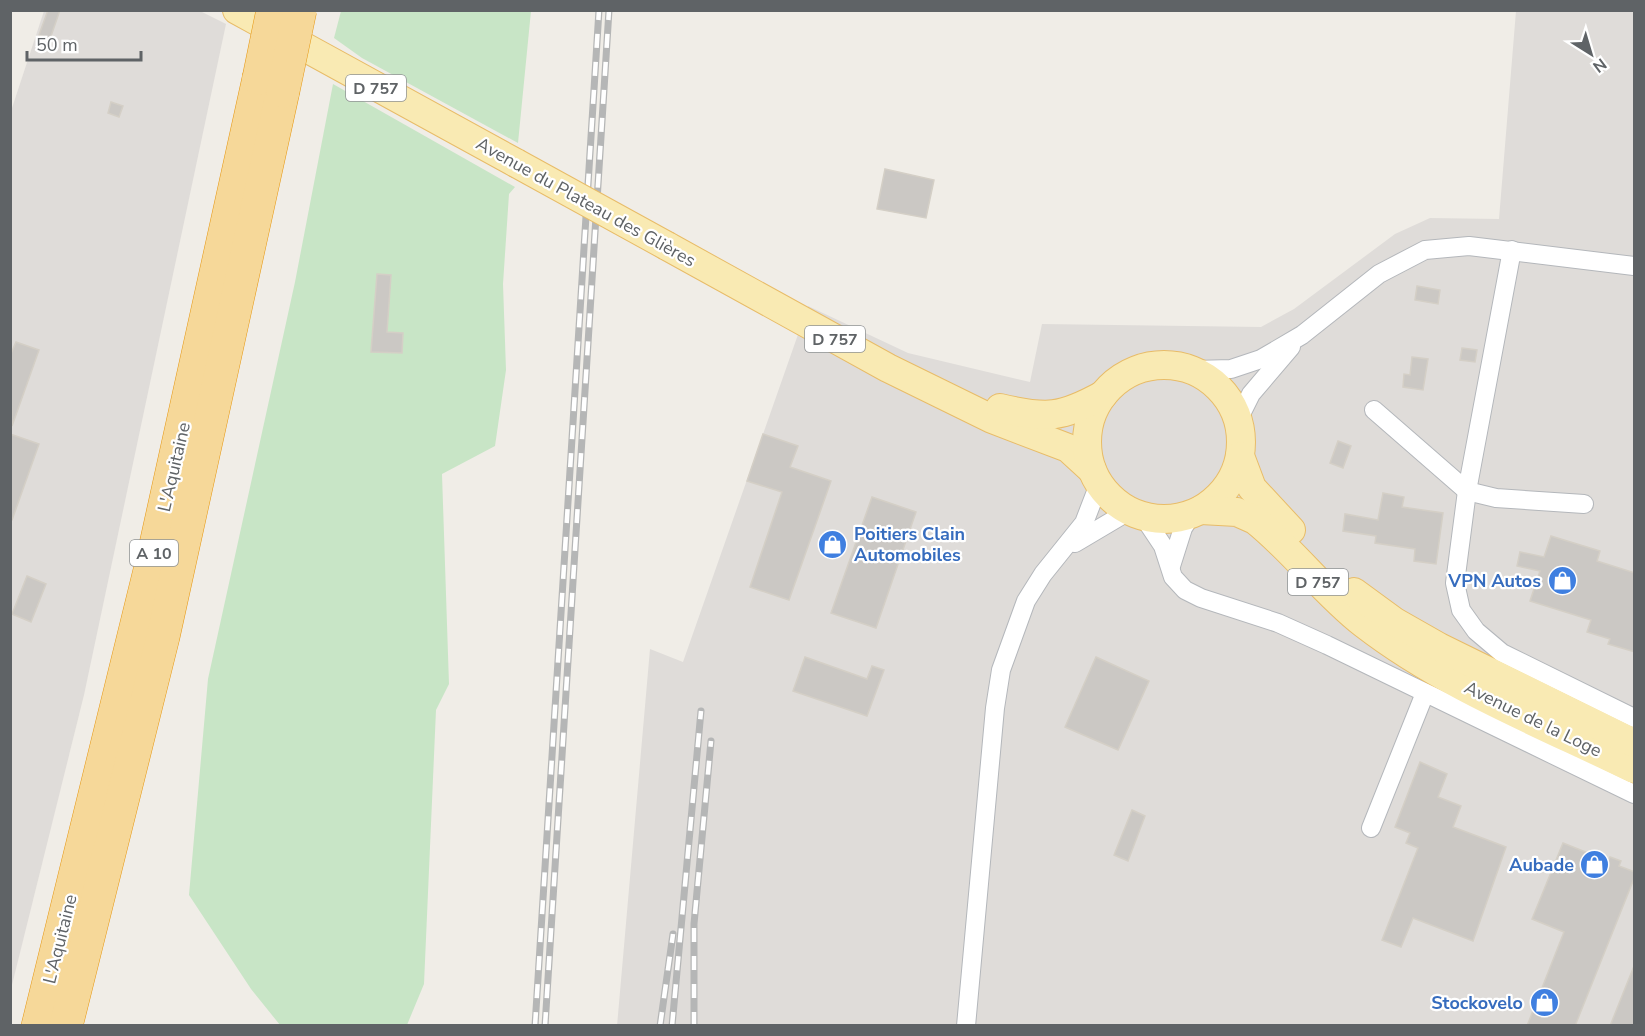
<svg xmlns="http://www.w3.org/2000/svg" width="1645" height="1036" viewBox="0 0 1645 1036" font-family="'Nunito Sans',sans-serif">
  <style>
    .industrial { fill: #dfdcd9 }
    .green { fill: #c8e5c6 }
    .building { fill: #cbc8c4; stroke: #d4cfc6; stroke-width: 1.5 }
    .lines { fill: none; stroke-linecap: round; stroke-linejoin: round }
    .minor-casing { stroke: #b4b7bb; stroke-width: 20 }
    .primary-casing { stroke: #e8bc68; stroke-width: 30 }
    .motorway-casing { stroke: #e69711; stroke-width: 34 }
    .minor { stroke: #fff; stroke-width: 18 }
    .primary { stroke: #f9eab3; stroke-width: 28 }
    .motorway { stroke: #f6d899; stroke-width: 33 }
    .rail-casing { stroke: #b5b6b6; stroke-width: 7 }
    .rail { stroke: #fff; stroke-width: 4.5; stroke-dasharray: 14; stroke-linecap: butt }
    .primary-bridge-casing { stroke: #e8bc68; stroke-width: 30; stroke-linecap: butt }
    .motorway-bridge-casing { stroke: #e69711; stroke-width: 34; stroke-linecap: butt }
    .primary-bridge { stroke: #f9eab3; stroke-width: 28 }
    .motorway-bridge { stroke: #f6d899; stroke-width: 33 }
    .labels { text-anchor: middle; stroke-width: 4.5; stroke-linejoin: round; paint-order: stroke }
    .shield { fill: #fff; stroke: #8f9294; stroke-width: 1.5 }
    .shield-label { font-size: 16px; font-weight: bold; fill: #5f6366 }
    .street-label { font-size: 18px; fill: #5f6366; stroke: #fff }
    .shop-label { font-size: 18px; font-weight: bold; fill: #366cbe; stroke: #fff; text-anchor: end }
  </style>
  <rect width="100%" height="100%" fill="#f0ede7"/>
  <g class="industrial">
    <polygon points="44,11 200,11 226,24 84,695 11,989 11,111"/>
    <polygon points="1516,11 1634,11 1634,1025 617,1026 650,649 683,662 808,306 908,353 1030,382 1042,324 1261,327 1294,309 1395,234 1430,218 1499,219"/>
  </g>
  <g class="green">
    <polygon points="341,11 531,11 518,143 362,58 334,38"/>
    <polygon points="333,84 515,187 509,194 503,284 506,370 495,446 442,474 449,684 436,710 424,984 407,1025 280,1025 251,989 189,895 208,679 295,282"/>
  </g>
  <g class="building">
    <polygon points="48,10 60,10 50,39 39,35"/>
    <polygon points="111,102 123,106 119,117 108,113"/>
    <polygon points="885,169 934,180 926,218 877,209"/>
    <polygon points="377,274 391,275 387,332 403,333 402,353 371,352"/>
    <polygon points="1417,286 1440,290 1438,304 1415,300"/>
    <polygon points="16,342 39,350 12,426 10,356"/>
    <polygon points="1462,348 1477,350 1475,362 1460,360"/>
    <polygon points="1412,357 1428,359 1423,390 1403,387 1404,374 1410,375"/>
    <polygon points="10,434 39,444 12,520 10,520"/>
    <polygon points="763,434 798,446 790,467 831,481 789,600 750,587 782,492 747,481"/>
    <polygon points="1338,441 1351,446 1343,468 1330,463"/>
    <polygon points="1383,493 1404,497 1402,507 1443,513 1436,564 1414,561 1415,549 1375,543 1376,536 1343,531 1345,514 1378,520"/>
    <polygon points="872,497 916,512 876,628 831,613"/>
    <polygon points="1551,536 1600,551 1597,561 1635,573 1635,652 1608,644 1610,639 1587,632 1591,620 1530,601 1540,571 1517,566 1520,552 1544,557"/>
    <polygon points="27,576 46,584 31,622 12,614"/>
    <polygon points="805,657 867,679 872,666 884,670 867,716 793,691"/>
    <polygon points="1096,657 1149,681 1118,750 1065,727"/>
    <polygon points="1420,762 1447,774 1438,797 1461,806 1453,827 1506,847 1473,941 1413,918 1401,947 1382,940 1418,848 1406,843 1410,833 1395,827"/>
    <polygon points="1132,810 1145,816 1128,861 1114,855"/>
    <polygon points="1563,843 1608,861 1610,857 1621,861 1619,866 1635,872 1635,876 1575,1026 1527,1026 1564,932 1532,919"/>
    <polygon points="1634,966 1635,1026 1610,1026"/>
  </g>
  <g class="lines">
    <defs>
      <g id="minor">
        <polyline points="1512,250 1467,491 1455,583 1461,610 1476,631 1502,653 1634,718"/>
        <polyline points="1193,370 1231,369 1261,359 1302,335 1379,274 1425,250 1469,246 1634,266"/>
        <polyline points="1374,410 1467,491 1496,498 1584,504"/>
        <polyline points="1238,420 1251,394 1291,347"/>
        <polyline points="1143,516 1163,546 1173,577 1185,590 1201,598 1278,623 1327,645 1634,794"/>
        <polyline points="1075,543 1129,511"/>
        <polyline points="1171,566 1183,528 1192,514"/>
        <polyline points="1371,828 1425,693"/>
        <polyline points="966,1026 995,708 1001,670 1026,601 1043,574 1084,523 1099,484"/>
      </g>
      <g id="primary">
        <polyline points="237,10 516,163"/>
        <polyline points="667,246 888,368 992,419 1068,448 1092,470"/>
        <circle cx="1164" cy="442" r="77"/>
        <path d="M1000,408C1047,419 1061,418 1103,395"/>
        <polyline points="1240,456 1252,488 1291,530"/>
        <path d="M1201,510L1237,512L1255,520C1294,551 1324,593 1364,624C1444,686 1544,725 1634,769"/>
        <polyline points="1354,592 1395,622 1439,647 1634,743"/>
      </g>
      <g id="motorway">
        <polyline points="38,1026 153,558 259,78"/>
        <polyline points="66,1026 163,637 283,91"/>
      </g>
    </defs>
    <use href="#minor" class="minor-casing"/>
    <use href="#primary" class="primary-casing"/>
    <use href="#motorway" class="motorway-casing"/>
    <use href="#minor" class="minor"/>
    <use href="#primary" class="primary"/>
    <use href="#motorway" class="motorway"/>
    <defs>
      <g id="rail">
        <polyline points="535,1026 599,10"/>
        <polyline points="545,1026 609,10"/>
        <polyline points="660,1026 673,934"/>
        <polyline points="672,1026 701,711"/>
        <polyline points="694,1026 694,924 711,741"/>
      </g>
    </defs>
    <use href="#rail" class="rail-casing"/>
    <use href="#rail" class="rail"/>
    <defs>
      <polyline id="primary-bridge" points="516,163 667,246"/>
      <g id="motorway-bridge">
        <polyline points="259,78 273,10"/>
        <polyline points="283,91 300,10"/>
      </g>
    </defs>
    <use href="#primary-bridge" class="primary-bridge-casing"/>
    <use href="#motorway-bridge" class="motorway-bridge-casing"/>
    <use href="#primary-bridge" class="primary-bridge"/>
    <use href="#motorway-bridge" class="motorway-bridge"/>
  </g>
  <defs>
    <symbol id="shop-disc" viewBox="-11 -11 22 22"><circle r="9.5" fill="#3f7fe0" stroke="#fff"/><path d="M-5-2.5h2.3a2.7 3.5 0 0 1 5.4 0H5L5.5 6h-11ZM-1.5-2.5h3a1.5 2.3 0 0 0-3 0Z" fill="#fff"/></symbol>
  </defs>
  <g fill-rule="evenodd">
    <use href="#shop-disc" x="816" y="528" width="33" height="33"/>
    <use href="#shop-disc" x="1546" y="564" width="33" height="33"/>
    <use href="#shop-disc" x="1578" y="848" width="33" height="33"/>
    <use href="#shop-disc" x="1528" y="986" width="33" height="33"/>
  </g>
  <g class="labels">
    <g class="shield">
      <rect x="346" y="75" width="60" height="26" rx="4.5"/>
      <rect x="805" y="326" width="60" height="26" rx="4.5"/>
      <rect x="130" y="540" width="48" height="26" rx="4.5"/>
      <rect x="1288" y="569" width="60" height="26" rx="4.5"/>
    </g>
    <g class="shield-label">
      <text x="376" y="94">D 757</text>
      <text x="835" y="345">D 757</text>
      <text x="154" y="559">A 10</text>
      <text x="1318" y="588">D 757</text>
    </g>
    <g class="street-label">
      <text transform="translate(586 202) rotate(29)" y="6">Avenue du Plateau des Glières</text>
      <text transform="translate(174 467) rotate(-77)" y="6">L'Aquitaine</text>
      <text transform="translate(1533 719) rotate(26)" y="6">Avenue de la Loge</text>
      <text transform="translate(60 939) rotate(-76)" y="6">L'Aquitaine</text>
    </g>
    <g class="shop-label">
      <text x="854" y="540" text-anchor="start">Poitiers Clain<tspan x="854" dy="21">Automobiles</tspan></text>
      <text x="1541" y="587">VPN Autos</text>
      <text x="1574" y="871">Aubade</text>
      <text x="1523" y="1009">Stockovelo</text>
    </g>
  </g>
  <rect width="1645" height="1036" fill="none" stroke="#5f6366" stroke-width="24"/>
  <g transform="translate(1591 54) rotate(143)" stroke="#ffffff" stroke-width="4.5" paint-order="stroke">
  <path d="M0-4.5L10 22L0 15L-10 22Z" fill="#5f6366"/>
  <text y="-9" font-size="16" font-weight="bold" text-anchor="middle" fill="#5f6366">N</text>
  </g>
  <path d="M27 51v9h114v-9" fill="none" stroke="#5f6366" stroke-width="3"/>
  <text x="36" y="51" font-size="18" fill="#5f6366" stroke="#ffffff" stroke-width="4.5" paint-order="stroke">50 m</text>
</svg>
